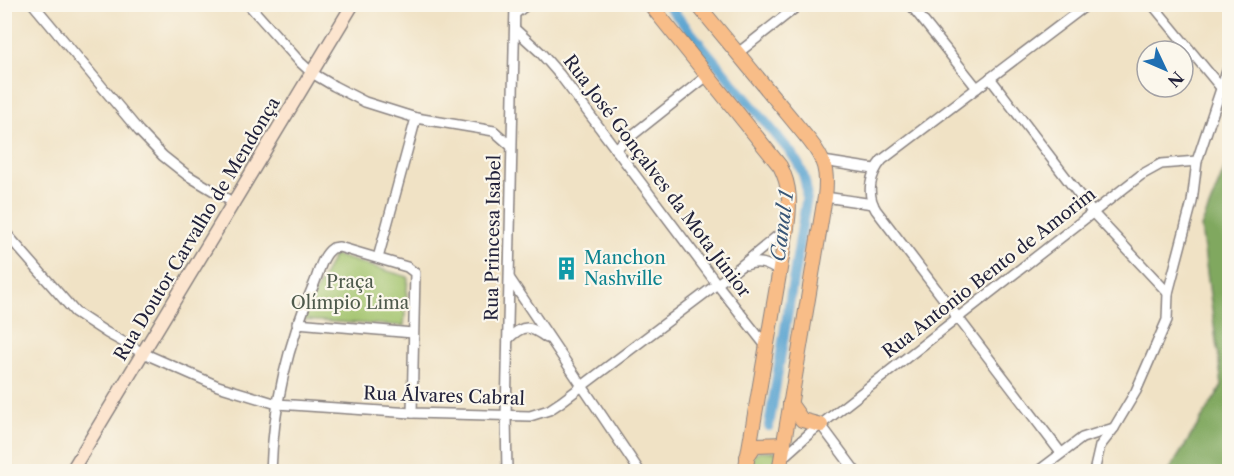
<svg xmlns="http://www.w3.org/2000/svg" width="1234" height="476" viewBox="0 0 1234 476" font-family="'Libre Caslon Text',serif">
  <style>
    .green { fill: #a0c26b; stroke: #617253; stroke-width: 1.5 }
    .forest { fill: #80a85f; stroke: #51654d; stroke-width: 1.5 }
    .lines { fill: none; stroke-linecap: round; stroke-linejoin: round }
    .canal { stroke: #59a3d0; stroke-width: 10 }
    .street-casing { stroke: #898280; stroke-width: 12 }
    .secondary-casing { stroke: #898280; stroke-width: 15 }
    .primary-casing { stroke: #898280; stroke-width: 16 }
    .street { stroke: #fff; stroke-width: 9 }
    .secondary { stroke: #fce5cf; stroke-width: 12 }
    .primary { stroke: #f8bd88; stroke-width: 14 }
    .labels { text-anchor: middle; stroke-width: 4.5; stroke-linejoin: round; paint-order: stroke }
    .street-label { font-size: 18px; fill: #22223b; stroke: #fbf7ec }
    .culture-label { font-size: 18px; fill: #0d838f; stroke: #fbf7ec; text-anchor: start }
    .park-label { font-size: 18px; fill: #4e5a4c; stroke: #fbf7ec }
    .water-label { font-size: 20px; font-style: italic; fill: #385677; stroke: #fbf7ec }
  </style>
  <rect width="100%" height="100%" fill="#fbf7ec"/>
  <filter id="ink" filterUnits="userSpaceOnUse"><feTurbulence type="fractalNoise" baseFrequency=".0167" numOctaves="2"/><feDisplacementMap in="SourceGraphic" scale="12" xChannelSelector="R" yChannelSelector="G"/><feConvolveMatrix kernelMatrix="1 2 1 2 8 2 1 2 1" color-interpolation-filters="sRGB"/></filter>
  <filter id="wash" filterUnits="userSpaceOnUse"><feTurbulence type="fractalNoise" baseFrequency=".008" numOctaves="4" result="noise"/><feDisplacementMap in="SourceGraphic" scale="24" xChannelSelector="R" yChannelSelector="G"/><feGaussianBlur stdDeviation="1.35" result="paint"/><feColorMatrix in="noise" values="0 0 0 0 0 0 0 0 0 0 0 0 0 0 0 0 0 1.4 0 .05"/><feComposite in="paint" operator="in"/></filter>
  <g filter="url(#wash)">
    <rect width="100%" height="100%" fill="#f0e2c5"/>
    <g class="green">
      <polygon points="334,255 408,277 404,326 302,320"/>
      <polygon points="759,451 778,452 775,470 771,471 750,472 753,455"/>
    </g>
    <polygon class="forest" points="1229,158 1229,471 1169,471 1222,386 1201,227"/>
    <g class="lines">
      <path class="canal" d="M667,4L792,154C803,170 808,183 806,202L769,426"/>
    </g>
  </g>
  <g filter="url(#ink)">
    <g class="lines">
      <defs>
        <g id="street">
          <polyline points="33,4 139,131 163,156 187,175 234,203"/>
          <polyline points="248,4 300,62 312,73 334,86 365,102 416,118 494,131 511,146"/>
          <polyline points="910,4 977,88"/>
          <polyline points="1152,4 1222,89"/>
          <polyline points="516,13 528,4"/>
          <polyline points="516,30 540,52 560,75 717,284 766,346"/>
          <polyline points="738,53 800,4"/>
          <polyline points="990,78 1093,213 1168,293"/>
          <polyline points="615,149 707,76"/>
          <polyline points="823,161 874,169"/>
          <polyline points="825,197 873,204"/>
          <polyline points="4,231 75,312 107,333 143,353 218,386 277,404 412,413 530,416 549,410 561,402 741,266 787,228"/>
          <polyline points="378,258 416,118"/>
          <path d="M746,265C759,260 768,264 779,271"/>
          <polyline points="510,279 640,472"/>
          <polyline points="297,323 413,333"/>
          <path d="M508,339C524,323 530,326 547,338"/>
          <polyline points="821,425 856,472"/>
          <path d="M1061,453L876,210C866,194 870,174 882,160L1088,4"/>
          <polyline points="782,458 810,433 1141,175 1161,164 1197,161"/>
          <path d="M271,472C273,407 288,343 314,284C319,272 322,255 333,248L339,247L407,267L415,273L412,413"/>
          <polyline points="507,472 506,416 515,4"/>
          <polyline points="1037,472 1082,438 1114,428"/>
          <polyline points="1094,472 1100,446 1114,428 1136,391 1167,320 1168,293 1192,202 1197,161 1230,62"/>
        </g>
        <polyline id="secondary" points="71,472 353,4"/>
        <g id="primary">
          <path d="M650,4L780,166C791,187 790,205 787,228L745,472"/>
          <path d="M697,4L809,140C825,160 828,171 825,197L779,472"/>
          <polyline points="790,403 802,420 821,425"/>
          <polyline points="747,457 755,445 784,444"/>
        </g>
      </defs>
      <use href="#street" class="street-casing"/>
      <use href="#secondary" class="secondary-casing"/>
      <use href="#primary" class="primary-casing"/>
      <use href="#street" class="street"/>
      <use href="#secondary" class="secondary"/>
      <use href="#primary" class="primary"/>
    </g>
  </g>
  <defs>
    <symbol id="building-bare" viewBox="-9 -9 18 18"><path d="M-4-6H4V6H1V3H-1V6H-4ZM-2.5-4.3h1.7v1.8h-1.7ZM.8-4.3h1.7v1.8H.8ZM-2.5-1h1.7V.8h-1.7ZM.8-1h1.7V.8H.8Z" fill="#0f9aa8" stroke="#fbf7ec" stroke-width="2.5" paint-order="stroke"/></symbol>
  </defs>
  <g fill-rule="evenodd">
    <use href="#building-bare" x="550" y="252" width="33" height="33"/>
  </g>
  <g class="labels">
    <g class="street-label">
      <text transform="translate(657 176) rotate(53)" y="6">Rua José Gonçalves da Mota Júnior</text>
      <text transform="translate(197 229) rotate(-59)" y="6">Rua Doutor Carvalho de Mendonça</text>
      <text transform="translate(493 238) rotate(-89)" y="6">Rua Princesa Isabel</text>
      <text transform="translate(989 273) rotate(-38)" y="6">Rua Antonio Bento de Amorim</text>
      <text transform="translate(444 396) rotate(2)" y="6">Rua Álvares Cabral</text>
    </g>
    <g class="culture-label">
      <text x="584" y="264">Manchon<tspan x="584" dy="21">Nashville</tspan></text>
    </g>
    <g class="park-label">
      <text x="350" y="288">Praça<tspan x="350" dy="21">Olímpio Lima</tspan></text>
    </g>
    <g class="water-label">
      <text transform="translate(782 226) rotate(-83)" y="7">Canal 1</text>
    </g>
  </g>
  <rect width="1234" height="476" fill="none" stroke="#fbf7ec" stroke-width="24"/>
  <g transform="translate(1165 69) rotate(134)"><circle r="28" fill="#fbf7ec" stroke="#a4a2a5" stroke-width="1.5"/>
  <path d="M0-4.5L10 22L0 15L-10 22Z" fill="#1f6fb2"/>
  <text y="-9" font-size="16" font-weight="bold" text-anchor="middle" fill="#22223b">N</text>
  </g>
</svg>
